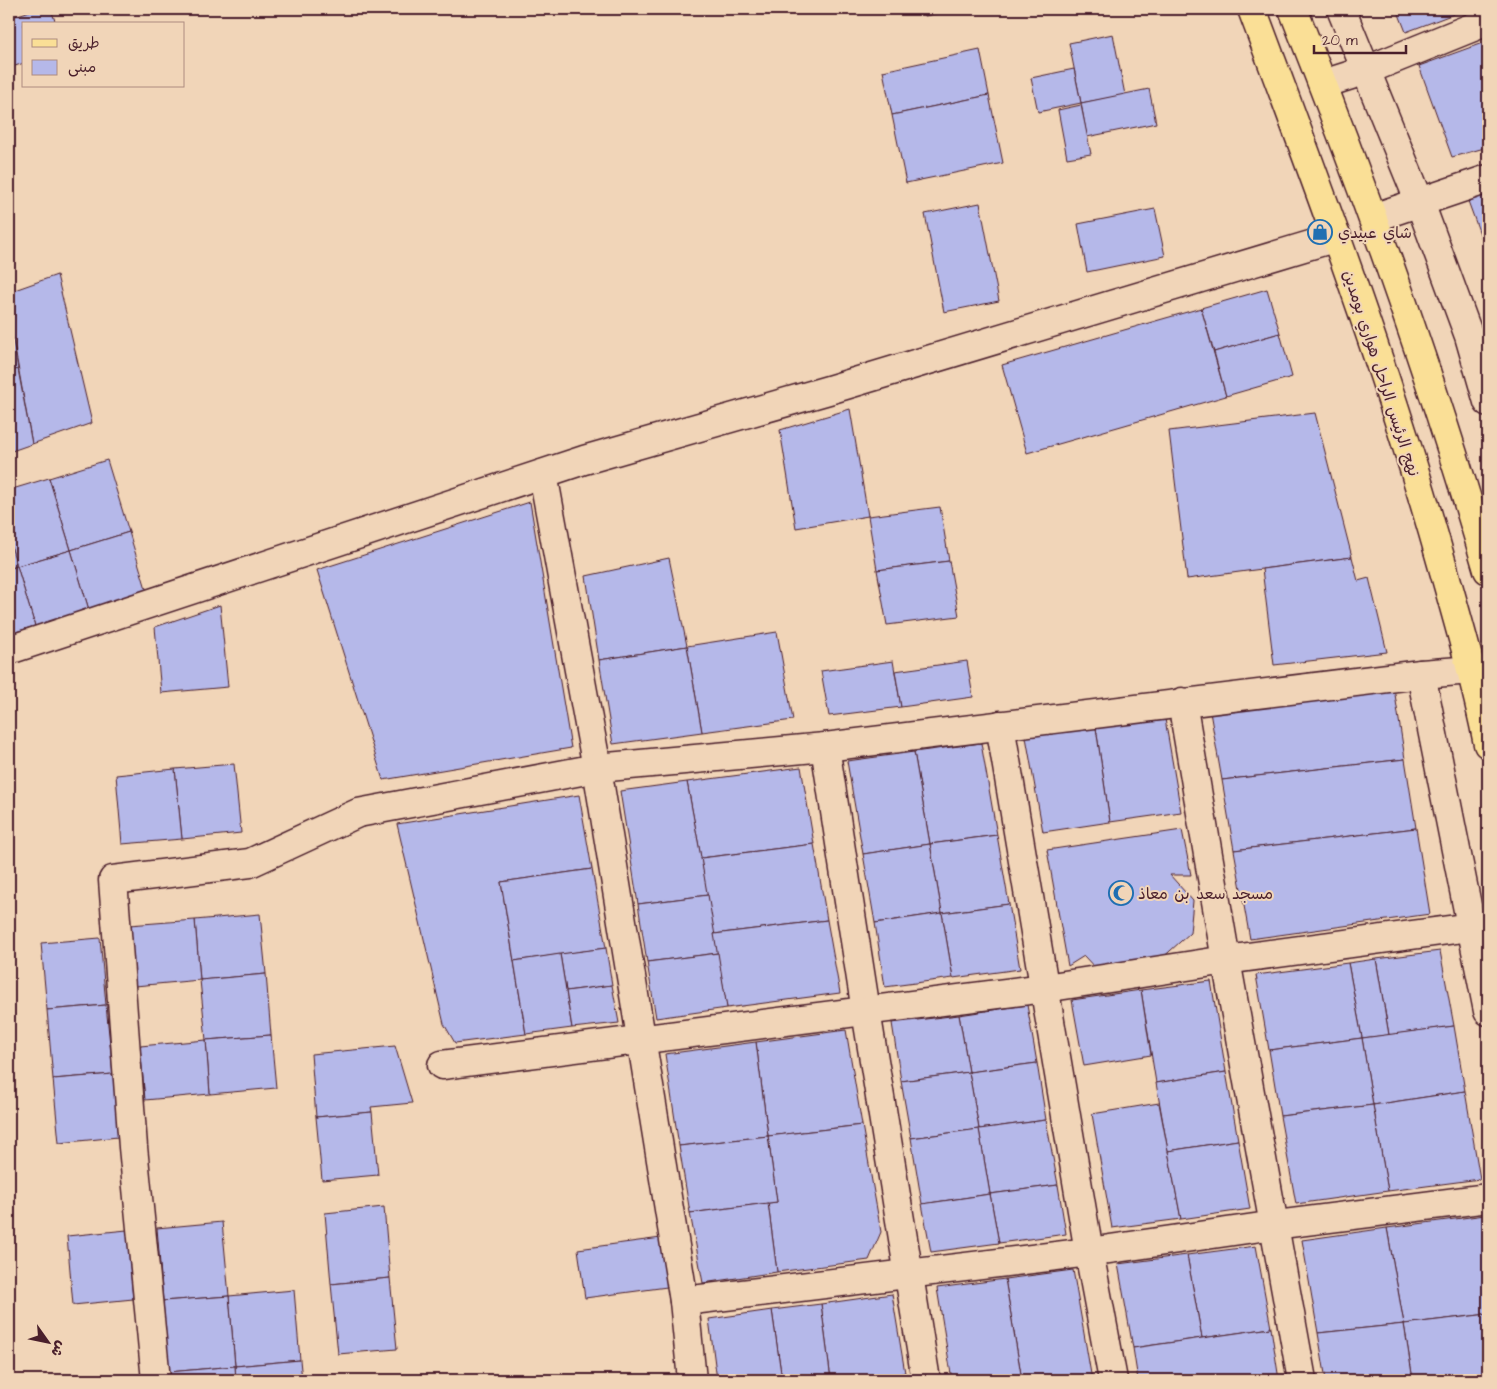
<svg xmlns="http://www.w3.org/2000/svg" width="1497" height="1389" viewBox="0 0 1497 1389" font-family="'Architects Daughter','Playpen Sans Arabic',sans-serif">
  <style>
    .building { fill: #b5b8e9; stroke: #4a1f2b }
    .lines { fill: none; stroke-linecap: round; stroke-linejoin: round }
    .minor-casing { stroke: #4a1f2b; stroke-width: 31 }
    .major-casing { stroke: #4a1f2b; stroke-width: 31 }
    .minor { stroke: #f1d5b8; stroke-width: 28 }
    .major { stroke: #fadf96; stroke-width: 28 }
    .labels { text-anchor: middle; stroke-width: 4; stroke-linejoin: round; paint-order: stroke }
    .poi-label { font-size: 16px; fill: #4a1f2b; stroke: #f1d5b8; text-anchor: start }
    .street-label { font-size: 16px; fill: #4a1f2b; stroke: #f1d5b8 }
  </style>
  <rect width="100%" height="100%" fill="#f1d5b8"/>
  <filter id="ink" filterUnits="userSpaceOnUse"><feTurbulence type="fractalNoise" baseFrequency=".02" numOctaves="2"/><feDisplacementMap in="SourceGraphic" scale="10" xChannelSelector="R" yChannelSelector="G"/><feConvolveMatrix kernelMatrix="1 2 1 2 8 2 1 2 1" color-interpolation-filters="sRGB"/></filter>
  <g filter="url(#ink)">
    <g class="building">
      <polygon points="36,9 51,9 56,24 24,24 24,63 9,68 9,18"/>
      <polygon points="923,9 955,9 955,10 925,16"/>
      <polygon points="1397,9 1467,9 1406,32"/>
      <polygon points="1113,34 1125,95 1081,103 1069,43"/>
      <polygon points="1488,41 1488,147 1452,157 1419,66"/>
      <polygon points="980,50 989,95 892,115 883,71"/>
      <polygon points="1074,69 1081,103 1038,112 1031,78"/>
      <polygon points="1149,89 1156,123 1087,137 1081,103"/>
      <polygon points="989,95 1003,163 906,183 892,115"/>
      <polygon points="1081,105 1091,154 1067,158 1058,110"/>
      <polygon points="1488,184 1488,256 1464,190"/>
      <polygon points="980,203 999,301 944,312 925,214"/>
      <polygon points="1155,209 1165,256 1087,272 1078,224"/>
      <polygon points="57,275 92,423 32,444 9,316 9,292"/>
      <polygon points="1267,289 1280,333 1214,352 1201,308"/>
      <polygon points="1201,308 1226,396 1027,453 1002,365"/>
      <polygon points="9,317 18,369 9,372"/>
      <polygon points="1280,333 1292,377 1226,396 1214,352"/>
      <polygon points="18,369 32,444 9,452 9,372"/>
      <polygon points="850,409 868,516 796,528 780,430"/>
      <polygon points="1315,413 1352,557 1187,579 1169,431"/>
      <polygon points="107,460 129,532 71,550 49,478"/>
      <polygon points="49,478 71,550 17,566 9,539 9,490"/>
      <polygon points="530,502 571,748 383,780 317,570"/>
      <polygon points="940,507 949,561 877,570 868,516"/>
      <polygon points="129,532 147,592 89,610 71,550"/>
      <polygon points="9,539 17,566 9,569"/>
      <polygon points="71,550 89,610 35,626 17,566"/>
      <polygon points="1352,557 1358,581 1369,578 1387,652 1274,665 1262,569"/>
      <polygon points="669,558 687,646 599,660 586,576"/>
      <polygon points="949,561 959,616 887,625 877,570"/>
      <polygon points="17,566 35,626 9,634 9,569"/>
      <polygon points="220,605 228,687 161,693 155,627"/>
      <polygon points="777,632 793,720 702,732 687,646"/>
      <polygon points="687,646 702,732 613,744 599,660"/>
      <polygon points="893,661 901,707 829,716 821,671"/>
      <polygon points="967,661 973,697 901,707 895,671"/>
      <polygon points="1394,688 1405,759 1222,780 1210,712"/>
      <polygon points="1165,719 1181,812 1110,822 1096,728"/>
      <polygon points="1096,728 1110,822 1043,832 1026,737"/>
      <polygon points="981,743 997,835 930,844 914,752"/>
      <polygon points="914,752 930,844 863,854 847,761"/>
      <polygon points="1405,759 1416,828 1234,850 1222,780"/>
      <polygon points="234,764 241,833 182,839 175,769"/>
      <polygon points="801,767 814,844 701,858 687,782"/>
      <polygon points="175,769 182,839 122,844 116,775"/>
      <polygon points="687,782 708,895 638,904 620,791"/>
      <polygon points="579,795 592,869 501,882 526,1034 455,1043 444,1024 397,824"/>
      <polygon points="1416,828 1430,914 1250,939 1234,850"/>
      <polygon points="1182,830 1191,875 1170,875 1193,901 1190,933 1160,960 1117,962 1097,970 1084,956 1068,966 1047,850"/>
      <polygon points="997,835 1009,904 942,913 930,844"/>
      <polygon points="814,844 827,920 714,934 701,858"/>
      <polygon points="930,844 942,913 875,923 863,854"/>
      <polygon points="592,869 606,948 514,961 501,882"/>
      <polygon points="708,895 718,953 647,962 638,904"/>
      <polygon points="1009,904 1020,969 953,978 942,913"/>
      <polygon points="942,913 953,978 885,987 875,923"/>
      <polygon points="260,914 266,974 200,980 195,920"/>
      <polygon points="195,920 200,980 135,986 129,925"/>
      <polygon points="827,920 840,993 727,1008 714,934"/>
      <polygon points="100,938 106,1005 47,1010 41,943"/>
      <polygon points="606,948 612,985 566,991 560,954"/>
      <polygon points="1440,951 1454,1026 1389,1035 1376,959"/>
      <polygon points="718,953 727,1008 656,1018 647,962"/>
      <polygon points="560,954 572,1028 526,1034 514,961"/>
      <polygon points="1376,959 1389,1035 1362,1038 1348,963"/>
      <polygon points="1348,963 1362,1038 1269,1050 1256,975"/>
      <polygon points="266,974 271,1035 206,1040 200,980"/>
      <polygon points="1211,981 1226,1072 1156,1083 1141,990"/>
      <polygon points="612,985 619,1023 572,1028 566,991"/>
      <polygon points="1141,990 1151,1055 1084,1066 1072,1000"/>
      <polygon points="106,1005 113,1074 53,1079 47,1010"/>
      <polygon points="1027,1005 1037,1063 969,1072 959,1015"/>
      <polygon points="959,1015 969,1072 901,1081 892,1023"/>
      <polygon points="1454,1026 1465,1091 1373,1105 1362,1038"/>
      <polygon points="846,1030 862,1125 768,1136 756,1042"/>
      <polygon points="271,1035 276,1088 210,1094 206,1040"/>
      <polygon points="1362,1038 1373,1105 1280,1116 1269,1050"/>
      <polygon points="206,1040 210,1094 145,1100 140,1046"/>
      <polygon points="756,1042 768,1136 679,1146 665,1054"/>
      <polygon points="395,1046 412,1103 371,1107 372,1112 316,1117 311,1054"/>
      <polygon points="1037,1063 1046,1120 979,1129 969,1072"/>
      <polygon points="969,1072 979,1129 911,1138 901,1081"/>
      <polygon points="1226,1072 1238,1140 1168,1151 1156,1083"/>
      <polygon points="113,1074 118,1137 59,1143 53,1079"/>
      <polygon points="1465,1091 1480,1179 1388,1191 1373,1105"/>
      <polygon points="1159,1103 1181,1219 1112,1228 1092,1114"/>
      <polygon points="1373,1105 1388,1191 1296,1204 1280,1116"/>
      <polygon points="372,1112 378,1175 322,1180 316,1117"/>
      <polygon points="1046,1120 1058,1185 990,1194 979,1129"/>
      <polygon points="862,1125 881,1232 869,1260 777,1272 768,1203 777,1202 768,1136"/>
      <polygon points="979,1129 990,1194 922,1204 911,1138"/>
      <polygon points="768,1136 777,1202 690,1213 679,1146"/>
      <polygon points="1238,1140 1250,1209 1181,1219 1168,1151"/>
      <polygon points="1058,1185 1066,1234 999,1243 990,1194"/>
      <polygon points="990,1194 999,1243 931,1252 922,1204"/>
      <polygon points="768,1203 777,1272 703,1283 690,1213"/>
      <polygon points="384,1207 390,1278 331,1284 325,1213"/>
      <polygon points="1485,1215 1488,1235 1488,1314 1404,1324 1387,1228"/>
      <polygon points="222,1222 229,1296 163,1301 157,1228"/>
      <polygon points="1387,1228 1404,1324 1318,1333 1302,1240"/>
      <polygon points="127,1230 133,1299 73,1305 67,1236"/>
      <polygon points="661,1238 667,1287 585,1298 578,1249"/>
      <polygon points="1256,1246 1271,1328 1202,1338 1187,1255"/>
      <polygon points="1187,1255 1202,1338 1133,1348 1118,1264"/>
      <polygon points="1073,1270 1092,1380 1022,1380 1005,1279"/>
      <polygon points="390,1278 397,1349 338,1354 331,1284"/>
      <polygon points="1005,1279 1022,1380 952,1380 937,1288"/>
      <polygon points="294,1290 300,1360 235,1366 229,1296"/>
      <polygon points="892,1294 905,1373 851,1380 831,1380 821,1304"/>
      <polygon points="229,1296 235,1366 169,1372 163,1301"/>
      <polygon points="821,1304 831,1380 782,1380 772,1310"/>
      <polygon points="772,1310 782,1380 717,1380 709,1319"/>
      <polygon points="1488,1314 1488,1380 1413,1380 1404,1324"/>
      <polygon points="1404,1324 1413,1380 1326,1380 1318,1333"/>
      <polygon points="1271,1328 1279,1380 1138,1380 1133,1348"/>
      <polygon points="300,1360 302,1380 236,1380 235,1366"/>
      <polygon points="235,1366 236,1380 170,1380 169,1372"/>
      <polygon points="905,1373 906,1380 851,1380"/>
      <polygon points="139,1376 140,1380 88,1380"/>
    </g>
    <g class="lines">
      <defs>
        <g id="minor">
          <polyline points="1341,9 1420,203 1469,336 1488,402"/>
          <polyline points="1323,84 1367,70 1488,21"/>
          <polyline points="1373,218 1488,179"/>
          <polyline points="543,474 597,768 684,1301 692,1380"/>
          <polyline points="9,650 584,460 832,389 1337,237"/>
          <polyline points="1421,674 1488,1011"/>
          <polyline points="1182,702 1226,960 1302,1380"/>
          <polyline points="1000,725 1089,1252 1113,1380"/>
          <polyline points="825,747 866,1011 926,1380"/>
          <polyline points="442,1065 1045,988 1226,960 1471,927 1488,927"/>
          <polyline points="684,1301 1089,1252 1275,1225 1488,1198"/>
          <polyline points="156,1380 133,1147 113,880 250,863 358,813 597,768 825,747 1421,674 1472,670"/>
        </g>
        <g id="major">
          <path d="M1252,9C1321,193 1389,375 1442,564C1459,624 1476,683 1488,744"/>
          <path d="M1293,9C1366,193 1433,379 1488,570"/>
        </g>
      </defs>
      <use href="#minor" class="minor-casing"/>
      <use href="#major" class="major-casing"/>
      <use href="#minor" class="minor"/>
      <use href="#major" class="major"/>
    </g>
  </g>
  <defs>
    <symbol id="shop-ring" viewBox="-11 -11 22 22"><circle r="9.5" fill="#f1d5b8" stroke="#1f6fb2" stroke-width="1.5"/><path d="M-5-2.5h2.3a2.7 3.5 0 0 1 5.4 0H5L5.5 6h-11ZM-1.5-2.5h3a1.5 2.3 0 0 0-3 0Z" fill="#1f6fb2"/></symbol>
    <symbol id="mosque-ring" viewBox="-11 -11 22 22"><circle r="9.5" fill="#f1d5b8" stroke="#1f6fb2" stroke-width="1.5"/><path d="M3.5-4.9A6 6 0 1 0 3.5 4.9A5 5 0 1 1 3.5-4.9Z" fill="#1f6fb2"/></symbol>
  </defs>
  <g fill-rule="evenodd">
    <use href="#shop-ring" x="1306" y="218" width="28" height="28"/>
    <use href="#mosque-ring" x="1107" y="879" width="28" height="28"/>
  </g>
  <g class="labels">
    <g class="poi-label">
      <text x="1338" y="238">شاي عبيدي</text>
      <text x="1138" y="899">مسجد سعد بن معاذ</text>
    </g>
    <g class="street-label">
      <text transform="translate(1382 373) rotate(72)" y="6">نهج الرئيس الراحل هواري بومدين</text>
    </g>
  </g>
  <rect width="1497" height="1389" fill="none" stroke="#f1d5b8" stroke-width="30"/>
  <rect x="15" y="15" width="1467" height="1359" fill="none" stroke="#4a1f2b" stroke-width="2" filter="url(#ink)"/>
  <rect x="22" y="22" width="162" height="65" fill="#f1d5b8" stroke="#ae8c80"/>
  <rect x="32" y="39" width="25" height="8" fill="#fadf96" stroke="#ae8c80"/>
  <text x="68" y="48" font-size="15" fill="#4a1f2b">طريق</text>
  <rect x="32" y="60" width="25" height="15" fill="#b5b8e9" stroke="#ae8c80"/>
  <text x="68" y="72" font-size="15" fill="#4a1f2b">مبنى</text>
  <g transform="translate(48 1342) rotate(123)" stroke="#f1d5b8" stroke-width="4" paint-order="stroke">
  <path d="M0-4L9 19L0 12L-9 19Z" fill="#4a1f2b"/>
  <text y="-8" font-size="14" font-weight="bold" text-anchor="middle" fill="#4a1f2b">ش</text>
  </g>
  <path d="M1314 45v8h92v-8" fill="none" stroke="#4a1f2b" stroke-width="2.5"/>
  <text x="1322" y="45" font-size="15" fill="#4a1f2b" stroke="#f1d5b8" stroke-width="4" paint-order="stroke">20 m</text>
</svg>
